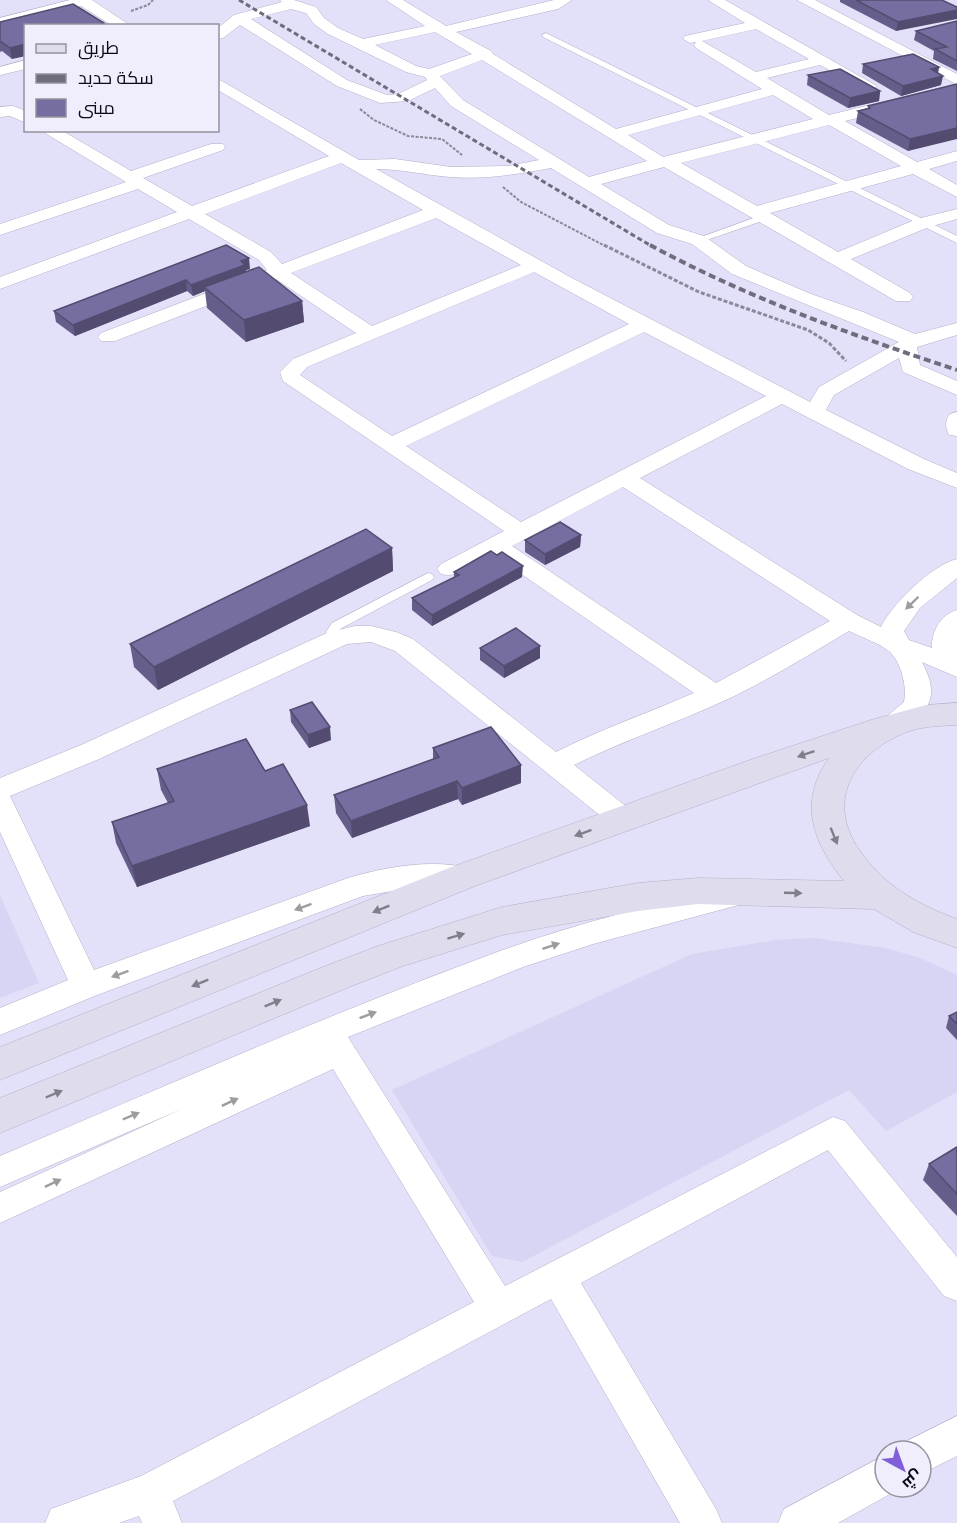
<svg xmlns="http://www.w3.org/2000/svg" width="957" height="1523" viewBox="0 0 957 1523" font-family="'Playfair Display',Cairo,serif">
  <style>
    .built { fill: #d8d4f3 }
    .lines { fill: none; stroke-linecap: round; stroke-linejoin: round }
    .service-casing { stroke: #b3afc7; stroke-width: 1 }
    .minor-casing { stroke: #b3afc7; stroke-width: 1 }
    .secondary-casing { stroke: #b3afc7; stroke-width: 1 }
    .path-far1 { stroke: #8a889a; stroke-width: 2; stroke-dasharray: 3 1.5; stroke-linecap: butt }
    .path { stroke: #8a889a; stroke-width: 3; stroke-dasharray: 4 2; stroke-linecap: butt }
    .service { fill: #fff; fill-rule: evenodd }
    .minor { fill: #fff; fill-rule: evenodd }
    .secondary { fill: #dfdcee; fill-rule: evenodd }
    .rail-far1 { stroke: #6f6d7d; stroke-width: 3; stroke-dasharray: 5 3; stroke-linecap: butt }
    .rail { stroke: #6f6d7d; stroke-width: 4; stroke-dasharray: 7 4; stroke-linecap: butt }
    .wall { fill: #655e8a }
    .shaded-wall { fill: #534c70 }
    .building { fill: #766da0; stroke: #534c70; stroke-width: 1.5 }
    .oneway { fill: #9d9da0 }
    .oneway2 { fill: #807e8b }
  </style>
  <rect width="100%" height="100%" fill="#e3e0f9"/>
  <g class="built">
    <polygon points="0,895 39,983 0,998"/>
    <polygon points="814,938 886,948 920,958 957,975 957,1092 886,1131 849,1090 522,1262 492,1256 392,1090 692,954 775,940"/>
  </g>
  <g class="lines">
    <defs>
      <g id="service">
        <polygon points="546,33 957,236 957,243 543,37 542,35"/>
        <polygon points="765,214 769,217 768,219 701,242 693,240"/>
        <polygon points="428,573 432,574 434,577 432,580 340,629 339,631 344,638 342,641 334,641 326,632 332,623"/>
      </g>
      <g id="minor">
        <polygon points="70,0 92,0 131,26 113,26 81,6 0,26 0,18"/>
        <path d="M280,0H294L316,7L324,18L338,28L363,39L425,26L386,0H403L446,26L554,0H572L558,9L456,32L491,51L493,54L616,129L762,89L696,48L694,45L696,42L690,43L683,39L685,36L745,23L708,0H725L877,86L874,89H864L820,65L767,78L829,115L956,84L797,0H815L957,74V94L845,121L917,162L957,151V161L929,169L957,185V197L913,174L770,213L838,252L917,219L957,209V219L929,227L851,259L910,293L913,297L910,301H896L664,167L601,184L669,225L704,236L746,266L811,294L863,312L915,334L957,323V335L917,347L920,365L957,381V395L903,372L899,358L834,395L826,410L924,459L957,473V488L908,469L782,404L640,478L857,615L881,627C892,604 932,565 957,559V578L920,608L904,631L909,640L932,648C931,632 941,614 957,610V677L922,662C936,689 935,704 911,724C902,731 897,732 886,729L882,723L886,717L904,702C907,687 902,665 891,653C884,645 859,636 849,631C817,650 786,669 754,686C696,717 632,736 574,765L632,811L636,818L632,825L622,828L612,825L395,651L371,642L347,644L99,759L10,796L94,970L348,878C385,867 434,858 472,869L476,877L472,885L462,888H410L363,896L97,995L0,1035V1008L68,980L0,832V778L81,745L329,632L355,626H371L396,632L413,639L556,752C601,729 648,713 694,693L494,555C478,563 459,579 441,574L437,569L441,564L504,531L283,381L280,372L293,359L356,333L276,279L115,341H101L98,337L101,333L267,270L259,260L189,219L0,289V277L177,212L138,189L0,235V224L126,182L40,130H61L131,171L211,144H223L225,147L223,150L143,178L192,206L329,156L218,90V79L359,160L395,159L451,167L508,166L539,160L451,106L435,88L408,101L380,103L337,86L240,25L223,38L218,39V28L234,15L282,2ZM291,9L306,13L314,24L328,34L406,72L425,77L427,80L398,94L387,95L347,80L251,19ZM756,29L809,59L756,72L702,41ZM435,32L472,54L429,69L416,66L375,45ZM482,60L647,161L589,177L463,100L440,76ZM773,95L813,119L663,157L628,135ZM829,125L901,166L757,206L681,163ZM341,163L423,210L282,264L271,252L205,214ZM551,168L657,233L692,244L732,274L899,342L819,387L810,402L570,277L376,169C401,169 425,175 450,177C484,180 518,174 551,168ZM436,218L521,265L372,326L291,273ZM534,272L629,324L392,436L300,375L307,367ZM644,332L766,396L521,522L406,446ZM623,487L830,621L716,683L512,546Z"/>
        <polygon points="26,60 26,69 0,75 0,67"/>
        <polygon points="13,106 26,111 26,123 10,116 0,117 0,107"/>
        <path d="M957,412V436L949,435C945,428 945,420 950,414Z"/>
        <path d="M736,884L746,887L751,895L746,903L593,944L523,967L348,1037L505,1286L833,1117L845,1121L957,1257V1301L944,1296L828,1150L581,1283L716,1509L722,1523H680L551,1299L173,1501L182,1523H142L139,1516L119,1523H45L51,1509L141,1476L474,1302L333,1069L0,1223V1192L184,1108L0,1187V1156C166,1086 331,1013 500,951C577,923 657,904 736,884Z"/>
        <polygon points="957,1416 957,1456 921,1474 921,1451 903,1451 907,1441"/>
        <polygon points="885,1455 885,1487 900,1487 899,1489 838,1523 778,1523 784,1509"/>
      </g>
      <path id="secondary" d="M957,703V725C940,726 923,726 907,732C852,753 823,804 863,855C886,887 921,906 957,919V948L913,932L874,909L698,904L638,911L502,935L403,966L349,987L0,1133V1098L323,967L378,946L502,907L638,883L698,878L844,881C812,841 798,802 829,758L475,886L0,1080V1047L449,868L750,760L871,720L926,705Z"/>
    </defs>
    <use href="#service" class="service-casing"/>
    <use href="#minor" class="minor-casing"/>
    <use href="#secondary" class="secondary-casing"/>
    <g class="path-far1">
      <polyline points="131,11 148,5 153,0"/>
      <polyline points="360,109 374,120 408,136 442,139 462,155"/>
      <polyline points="503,187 521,202 607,247"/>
    </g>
    <polyline class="path" points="604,245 699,292 808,330 829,343 846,361"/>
    <use href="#service" class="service"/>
    <use href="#minor" class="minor"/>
    <use href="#secondary" class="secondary"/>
    <polyline class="rail-far1" points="239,0 653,247"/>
    <path class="rail" d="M650,245C748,298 852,335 957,370"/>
  </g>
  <g class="wall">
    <polygon points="840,0 942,0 896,31 840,2"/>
    <polygon points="957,21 957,71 933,59 934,51 914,40 916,31"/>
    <polygon points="0,22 104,23 104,26 26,26 12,59 2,51 0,52"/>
    <polygon points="863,64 939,67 938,73 941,85 901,96 862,73"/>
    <polygon points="808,75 880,91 879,101 848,108 807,85"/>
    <polygon points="957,84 908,151 856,123 858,111 868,108 868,106"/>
    <polygon points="226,245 250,269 246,270 246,272 302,301 304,322 246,342 207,308 205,291 193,296 187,291 75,336 56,322 54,311"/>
    <polygon points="581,535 580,547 545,565 525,552 525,540"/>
    <polygon points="392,548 393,571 158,690 134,667 130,644"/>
    <polygon points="454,572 522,577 432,626 412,610 412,598 454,578"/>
    <polygon points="540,646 540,658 504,678 480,660 480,648"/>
    <polygon points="290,710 331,740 309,748 291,722"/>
    <polygon points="433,748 521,765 521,783 462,805 458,799 352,838 336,813 334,795 433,759"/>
    <polygon points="157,769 265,771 310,826 137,887 116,843 112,822 168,803 161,790"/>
    <polygon points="957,1012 957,1040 946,1028 949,1016"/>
    <polygon points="957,1147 957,1216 923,1180 929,1164"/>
  </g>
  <g class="shaded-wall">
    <polygon points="957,10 957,19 896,31 898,22"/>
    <polygon points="104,23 104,26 93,26"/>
    <polygon points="26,44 26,56 12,59 10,48"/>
    <polygon points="939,67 937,77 931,69"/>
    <polygon points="943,76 941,85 901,96 903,86"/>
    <polygon points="880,91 879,101 848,108 850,98"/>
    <polygon points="957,128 957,139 908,151 910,139"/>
    <polygon points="249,258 250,269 246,270 246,276 204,287 205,291 193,296 191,285"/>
    <polygon points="186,280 187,291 75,336 73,325"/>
    <polygon points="302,301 304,322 246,342 244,320"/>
    <polygon points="581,535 580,547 545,565 545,554"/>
    <polygon points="392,548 393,571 158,690 154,667"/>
    <polygon points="523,566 522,577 432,626 432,615"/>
    <polygon points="540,646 540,658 504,678 504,666"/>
    <polygon points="330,727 331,740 309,748 308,735"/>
    <polygon points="521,765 521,783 462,805 462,788"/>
    <polygon points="457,781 458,799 352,838 351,821"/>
    <polygon points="307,805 310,826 137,887 132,866"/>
  </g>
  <g class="building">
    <polygon points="856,0 942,0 957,7 957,10 898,22"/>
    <polygon points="73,4 104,23 93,26 26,26 26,44 10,48 0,41 0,22"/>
    <polygon points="957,21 957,61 935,49 947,47 916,31"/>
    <polygon points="913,54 939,67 931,69 943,76 903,86 863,64"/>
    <polygon points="840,69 880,91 850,98 808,75"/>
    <polygon points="957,84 957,128 910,139 858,111 870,108 868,106"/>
    <polygon points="226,245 249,258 241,261 245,265 191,285 186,280 73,325 54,311"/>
    <polygon points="259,267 302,301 244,320 204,287"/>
    <polygon points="560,522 581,535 545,554 525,540"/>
    <polygon points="366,529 392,548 154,667 130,644"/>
    <polygon points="491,551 497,555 502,552 523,566 432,615 412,598 459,575 454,572"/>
    <polygon points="516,628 540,646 504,666 480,648"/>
    <polygon points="312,702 330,727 308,735 290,710"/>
    <polygon points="491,727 521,765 462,788 457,781 351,821 334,795 439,757 433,748"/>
    <polygon points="246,739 265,771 283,764 307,805 132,866 112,822 174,801 157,769"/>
    <polygon points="957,1012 957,1024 949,1016"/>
    <polygon points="957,1147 957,1194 929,1164"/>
  </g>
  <defs><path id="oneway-solid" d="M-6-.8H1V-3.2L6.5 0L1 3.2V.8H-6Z" transform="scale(1.5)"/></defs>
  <g class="oneway">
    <use href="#oneway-solid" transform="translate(912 603) rotate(136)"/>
    <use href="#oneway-solid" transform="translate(303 907) rotate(160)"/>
    <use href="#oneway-solid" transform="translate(551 946) rotate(-18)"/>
    <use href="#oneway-solid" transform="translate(120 974) rotate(160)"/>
    <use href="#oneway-solid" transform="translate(368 1015) rotate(-21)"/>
    <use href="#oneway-solid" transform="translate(230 1102) rotate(-25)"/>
    <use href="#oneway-solid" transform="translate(131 1116) rotate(-23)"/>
    <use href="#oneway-solid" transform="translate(53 1183) rotate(-25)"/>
  </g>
  <g class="oneway2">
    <use href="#oneway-solid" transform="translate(806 754) rotate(161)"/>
    <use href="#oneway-solid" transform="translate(583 833) rotate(160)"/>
    <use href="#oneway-solid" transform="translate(834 836) rotate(68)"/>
    <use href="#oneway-solid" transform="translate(793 893) rotate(2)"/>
    <use href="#oneway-solid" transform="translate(381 909) rotate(158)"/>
    <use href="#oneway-solid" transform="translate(456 936) rotate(-17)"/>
    <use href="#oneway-solid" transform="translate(200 983) rotate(158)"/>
    <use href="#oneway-solid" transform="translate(273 1003) rotate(-22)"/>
    <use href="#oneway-solid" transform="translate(54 1094) rotate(-23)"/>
  </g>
  <rect x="24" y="24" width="195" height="108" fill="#f0eefd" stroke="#94939f" stroke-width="1.5"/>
  <rect x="36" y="44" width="30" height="9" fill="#dfdcee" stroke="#94939f" stroke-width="1.5"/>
  <text x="78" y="54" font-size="18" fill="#0b0a12">طريق</text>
  <rect x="36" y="74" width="30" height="9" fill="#6f6d7d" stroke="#94939f" stroke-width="1.5"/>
  <text x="78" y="84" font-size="18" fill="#0b0a12">سكة حديد</text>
  <rect x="36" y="99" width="30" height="18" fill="#766da0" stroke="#94939f" stroke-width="1.5"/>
  <text x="78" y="114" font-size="18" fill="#0b0a12">مبنى</text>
  <g transform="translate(903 1469) rotate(139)"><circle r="28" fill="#f0eefd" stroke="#94939f" stroke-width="1.5"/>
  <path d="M0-4.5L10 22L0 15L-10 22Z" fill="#805fd9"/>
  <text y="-9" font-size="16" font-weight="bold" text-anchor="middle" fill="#0b0a12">ش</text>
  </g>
</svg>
